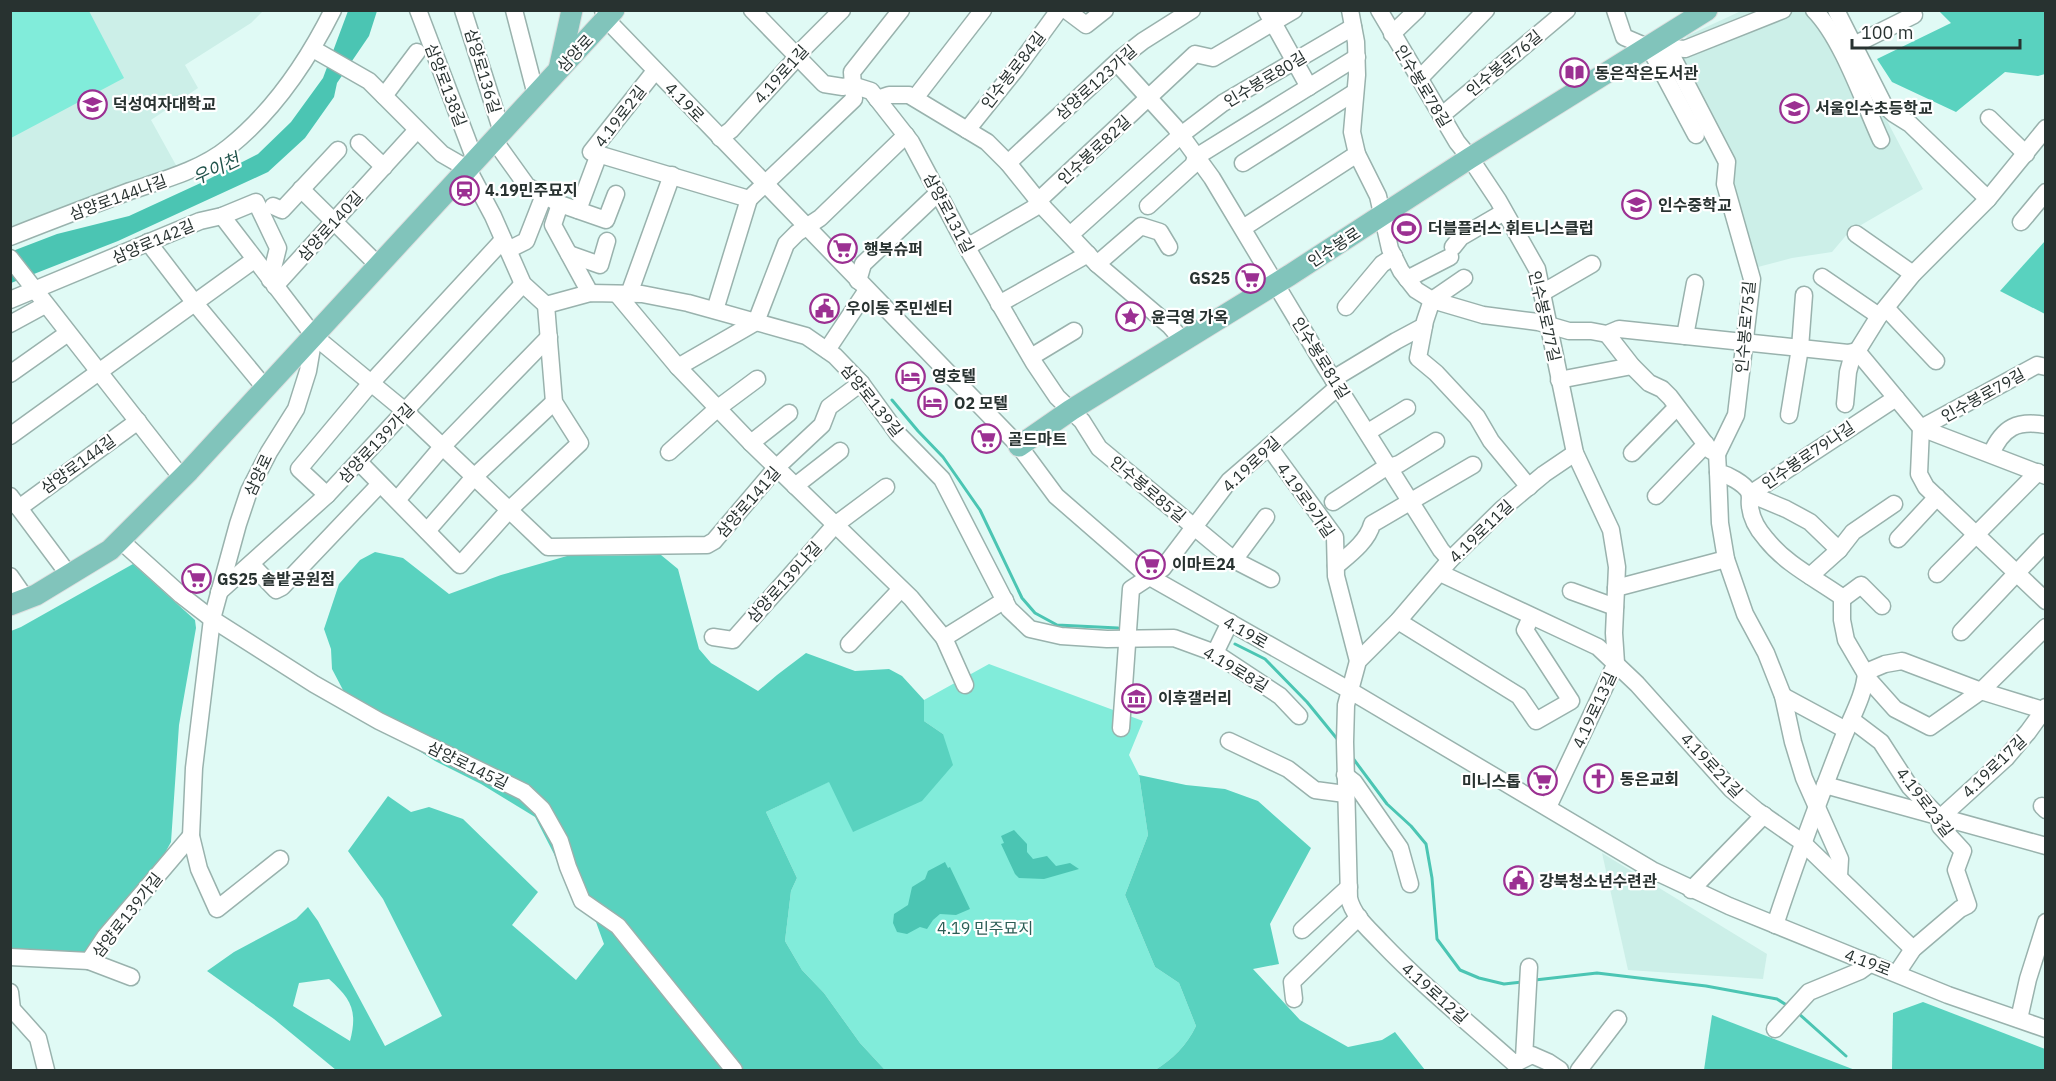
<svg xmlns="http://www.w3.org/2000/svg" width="2056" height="1081" viewBox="0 0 2056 1081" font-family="'IBM Plex Sans','Noto Sans KR',sans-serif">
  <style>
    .built { fill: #ccefe8 }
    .green { fill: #81ecda }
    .forest { fill: #59d2bf; fill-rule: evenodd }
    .water { fill: #4bc5b3 }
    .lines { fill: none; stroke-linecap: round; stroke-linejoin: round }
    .stream { stroke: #4bc5b3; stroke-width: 3 }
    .minor-casing { stroke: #99b2ad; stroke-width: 19 }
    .major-casing { stroke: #dddede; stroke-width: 23 }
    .minor { stroke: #fff; stroke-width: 16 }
    .major { stroke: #81c4bb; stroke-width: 21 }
    .labels { text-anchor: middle; stroke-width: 4.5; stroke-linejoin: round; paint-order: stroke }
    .street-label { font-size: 16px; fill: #283230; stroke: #fff }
    .poi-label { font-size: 16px; font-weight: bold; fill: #283230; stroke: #fff; text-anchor: start }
    .park-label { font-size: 16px; fill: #2b5d55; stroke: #fff }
    .water-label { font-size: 18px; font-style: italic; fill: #20534b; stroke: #fff }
  </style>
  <rect width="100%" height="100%" fill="#e0faf5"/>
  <g class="built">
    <polygon points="11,11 263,11 251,23 185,65 198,88 151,120 177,167 148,180 11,226"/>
    <polygon points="1741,11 1829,11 1923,189 1849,232 1832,252 1792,258 1754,268 1731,187 1735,160 1679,57 1687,36"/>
    <polygon points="1602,853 1767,954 1763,979 1628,970"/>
  </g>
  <g class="green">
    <polygon points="11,10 89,11 124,78 11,138"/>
    <path d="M989,664L1143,721L1129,755L1139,775L1148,835L1125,895L1155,967L1179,983L1196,1026C1187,1045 1172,1060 1155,1070H885L860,1043L824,993L802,970L785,941L791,891L797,878L766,812L830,781L853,831L943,734L924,721V700Z"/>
  </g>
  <g class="forest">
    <polygon points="1939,11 2045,11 2045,74 2038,76 2005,72 1956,112 1892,82 1877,59 1951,23"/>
    <polygon points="2045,241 2045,314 2000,291"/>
    <path d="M375,552L403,558L449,594L501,575L567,556L661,555L678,569L699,649L711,663L758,691L777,675L806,653L855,671L889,669L902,676L924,700V721L943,734L953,765L922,801L853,832L829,782L766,812L797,878L791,891L785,941L802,970L824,993L860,1043L885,1070H336L274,1019L207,971L234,952L296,919L308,907L318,921L385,1046L442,1016L383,899L348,851L388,796L411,812L429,807L463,819L538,892L512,925L576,980L604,944L596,922L575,902L554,854L535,817L481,784L435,761L353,709L332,669L331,649L324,629L339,584L360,560ZM329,979C351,999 358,1010 350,1041L293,1006L299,983Z"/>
    <polygon points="133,564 195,620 196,628 179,725 171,842 160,862 85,959 11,960 11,631 21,627"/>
    <path d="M1139,775L1186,785L1225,789L1258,801L1311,848L1270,924L1279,964L1253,969L1300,1020L1348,1047L1382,1040L1395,1032L1425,1070H1155C1172,1060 1187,1045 1196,1026L1179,983L1155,967L1125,895L1148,835Z"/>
    <polygon points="1923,1002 2045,1049 2045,1070 1892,1070 1893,1013"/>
    <polygon points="1712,1015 1855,1070 1704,1070"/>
  </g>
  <g class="water">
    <polygon points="348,11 377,11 369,36 337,83 334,97 305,138 268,172 118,241 11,283 10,252 57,234 129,216 205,181 258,154 291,122 323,78"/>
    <polygon points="1014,830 1027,844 1027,852 1033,859 1047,856 1056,866 1070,863 1079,869 1044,879 1019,878 1015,874 1001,844 1004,843 1001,836"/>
    <polygon points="945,862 948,868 950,867 970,909 956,915 940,914 933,920 927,929 920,927 907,934 897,932 893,923 894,914 908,905 912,887 925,879 928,871"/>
  </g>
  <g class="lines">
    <g class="stream">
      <polyline points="892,400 918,431 943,457 980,510 1022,598 1035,613 1057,625 1118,628"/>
      <polyline points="1235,644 1265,659 1307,702 1338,740"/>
      <polyline points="1352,757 1387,804 1411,826 1426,844 1432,878 1437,939 1460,970 1479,978 1504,984 1522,982"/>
      <polyline points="1535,980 1597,973 1706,986 1777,999 1788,1006"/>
      <polyline points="1798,1013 1846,1056"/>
    </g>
    <defs>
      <g id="minor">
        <polyline points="418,10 475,160"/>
        <polyline points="463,10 502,132"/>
        <polyline points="514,10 536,95"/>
        <polyline points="603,10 606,19 1019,446 1056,496 1148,576 1349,690 1652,870 1729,906 1948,995 2046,1029"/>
        <polyline points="752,10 824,84 843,87 852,85 871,91 911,142 970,253 1034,363 1057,397 1082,421 1099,448 1234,560 1271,579"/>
        <polyline points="1066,10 1086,25 1105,10"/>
        <polyline points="1266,10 1309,87"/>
        <polyline points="1350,10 1356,42 1357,75 1352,132 1357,154 1378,196 1390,249 1401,271 1416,290 1432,300 1483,315 1538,322 1569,331 1591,331 1607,334 1619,329 1848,353 1857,351"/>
        <polyline points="1379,10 1457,142 1470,158 1498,200 1537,269 1575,453 1611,530 1617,567 1614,633 1616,663 1548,807"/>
        <polyline points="1615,10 1624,37 1673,58 1727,162 1725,184 1752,279 1736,415 1717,454"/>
        <path d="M1814,10C1842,38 1864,103 1881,140"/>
        <polyline points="1836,10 1884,105 1894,114 1910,124 1988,199"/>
        <polyline points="1392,34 1417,10"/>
        <polyline points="1854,45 1914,15"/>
        <polyline points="1649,47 1696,135"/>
        <polyline points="1659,47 1685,49 1783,10"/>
        <polyline points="313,49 369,81 442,154 468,169 493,216 523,284 546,305 590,293 642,294 688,303 806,336 835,356 861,383 898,434 942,479 1009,609 1030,629 1061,636 1107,639 1174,638 1215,653 1280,696 1299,716"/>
        <polyline points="1117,63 1175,127 1212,178 1326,368 1441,550 1450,560"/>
        <polyline points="655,71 591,152 749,199 854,99 852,72 901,10"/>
        <polyline points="1419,79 1486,10"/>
        <polyline points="384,96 417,52"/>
        <polyline points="915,98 983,10"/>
        <polyline points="877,99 889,95 909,95 987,142 1008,163 1045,209 1081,247 1097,264 1170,326 1183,341"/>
        <polyline points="1441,116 1567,10"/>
        <polyline points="1989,118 2026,154"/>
        <polyline points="967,130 1016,69 1059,10"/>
        <polyline points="720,138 731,130 791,64 796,56 842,10"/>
        <polyline points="494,140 527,186 560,204 606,220 616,194"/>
        <polyline points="359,143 384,167"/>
        <polyline points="1008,163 1120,59 1143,41 1192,10"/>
        <polyline points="1243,163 1355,92"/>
        <polyline points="301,189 379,266"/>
        <polyline points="560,204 553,225 590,293"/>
        <polyline points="273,206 282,210 338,150"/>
        <polyline points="1148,206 1193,165 1196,157 1357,57"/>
        <polyline points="578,210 599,154"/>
        <polyline points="222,216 314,336 405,411 548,547 707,545 714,541 776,468 822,425 829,407 861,383"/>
        <polyline points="2021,222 2046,192"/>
        <polyline points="1243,228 1357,154"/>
        <polyline points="1856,234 1913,274"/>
        <polyline points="1070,235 1181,135 1223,103 1353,27"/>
        <path d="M10,237C50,221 90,206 130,191C163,180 201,170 229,147C275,110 307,62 333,10"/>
        <polyline points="148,242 194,302 266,389"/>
        <polyline points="967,247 1034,208 1038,201 1195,54 1213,58 1294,10"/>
        <polyline points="1453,247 1461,237 1504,212"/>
        <polyline points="508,250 526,241 544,195"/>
        <polyline points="569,254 600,265 607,241"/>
        <polyline points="10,258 182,478"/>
        <polyline points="1097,264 1141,226 1160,232 1169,247"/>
        <polyline points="1822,277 1879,316"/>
        <polyline points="1464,278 1432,300 1425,321 1418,358 1436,373 1477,417 1491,441 1529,487"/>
        <polyline points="1407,279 1450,257"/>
        <polyline points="858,281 863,264 938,193"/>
        <polyline points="275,286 417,130"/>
        <polyline points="1542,293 1592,264"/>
        <polyline points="617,294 678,367 751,443 911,598 944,638 965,685"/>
        <polyline points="629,294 672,175"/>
        <polyline points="10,300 200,221 222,216 256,202 278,248 270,280"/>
        <polyline points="999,304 1088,254"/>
        <polyline points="1346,307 1382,264 1394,256"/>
        <polyline points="1886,308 1936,361"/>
        <polyline points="715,310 749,199"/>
        <polyline points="10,324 45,305"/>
        <path d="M1607,334L1632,366L1649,383L1662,389L1670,397L1710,450L1717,454L1718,472C1728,475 1744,483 1749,492C1751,497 1749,501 1750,506C1751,518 1758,530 1766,539C1786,564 1813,577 1839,595L1842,599V620L1846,640L1870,681L1895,709L1930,727L1981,691L2046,627"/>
        <polyline points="1685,336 1695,283"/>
        <polyline points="827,350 867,290"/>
        <polyline points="1857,351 1921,428 2046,476"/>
        <polyline points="1031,357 1074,331"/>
        <polyline points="678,367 756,322 786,244 797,233 820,218 906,135"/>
        <polyline points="2046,367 2037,365 1921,428 1919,474 1926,487 2046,601"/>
        <polyline points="10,374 68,333"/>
        <polyline points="1333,379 1396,341 1424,326"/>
        <polyline points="1559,380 1632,366"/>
        <polyline points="1845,404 1848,372 1851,361 1879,316 1913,274 1988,199 2046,128"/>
        <polyline points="1789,415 1800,348 1804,295"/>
        <polyline points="1368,432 1407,408"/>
        <polyline points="10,436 254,260"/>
        <polyline points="751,443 789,413"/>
        <polyline points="1269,447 1335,537 1336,576 1358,661"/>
        <polyline points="669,452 718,408 757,379"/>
        <polyline points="1632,453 1677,407"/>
        <path d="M1991,454C2003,427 2017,420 2046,425"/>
        <polyline points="359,462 460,565 509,510 580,443 554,402 546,305"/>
        <polyline points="1718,472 1720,523 1726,559 1745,614 1766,653 1783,696 1793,742 1804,778 1840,859 1839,876"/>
        <polyline points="795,486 840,451"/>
        <polyline points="1750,494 1896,398"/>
        <polyline points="1750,494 1786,509 1810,522 1839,550"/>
        <polyline points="327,495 299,469 371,383 503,240"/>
        <polyline points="10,496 69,575"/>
        <polyline points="1656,496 1706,444"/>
        <polyline points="397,500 442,447 549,337"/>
        <polyline points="1333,502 1383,469 1399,464 1436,441"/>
        <polyline points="19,508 138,421"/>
        <polyline points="427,531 474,477 554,402"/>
        <polyline points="1898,539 1937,497"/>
        <polyline points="120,540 181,595 212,619 314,684 379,721 524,792 542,809 560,841 568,867 582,901 618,926 734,1070"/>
        <polyline points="1234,560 1266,517"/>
        <polyline points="251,564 276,590 282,587 380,484"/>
        <path d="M1336,566C1349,555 1368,541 1372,524L1473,465"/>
        <polyline points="1440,573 1598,647 1637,684 1731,789 1756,810 1802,842 1913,949"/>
        <polyline points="1937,574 2038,472"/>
        <polyline points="10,576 26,599"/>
        <polyline points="1810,576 1839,550 1853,532 1894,504"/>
        <polyline points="1616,588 1726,559"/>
        <polyline points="1571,591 1615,607"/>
        <polyline points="219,592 327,495 523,284"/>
        <polyline points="1842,599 1861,585 1882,606"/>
        <polyline points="1398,621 1519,696 1536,721 1571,701 1525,630 1531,617"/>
        <polyline points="1961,632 2046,542"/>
        <polyline points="713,637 733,640 835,525 886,487"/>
        <polyline points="944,638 1005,600"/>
        <polyline points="849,644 901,589"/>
        <polyline points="1215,653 1230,622"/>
        <polyline points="1783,696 1846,730"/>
        <polyline points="1852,720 1881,742 1910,787 1940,818 1940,826 1963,851 1956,870 1968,905 1960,909 1913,949 1897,973"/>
        <polyline points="1121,728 1131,589 1163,568 1229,481 1338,387"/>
        <polyline points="1229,741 1288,769 1315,790 1345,794"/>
        <polyline points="1345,775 1354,782 1400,848 1410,884"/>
        <polyline points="1825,785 2046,846"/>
        <polyline points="2042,806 2046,810"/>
        <polyline points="1940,818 2006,758 2028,732 2046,707"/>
        <polyline points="280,859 217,909 199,869 191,836 194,768 212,619 238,524 249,491 269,452 296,409 308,371 314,336"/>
        <polyline points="1691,890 1764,815"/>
        <path d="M1775,925C1795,864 1817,805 1840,746C1848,723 1865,696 1866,672L1885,664L1902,661L1981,691L2046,711"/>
        <polyline points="1302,930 1349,887"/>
        <polyline points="10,957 89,961"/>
        <polyline points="131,977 89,961 105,937 191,836"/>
        <polyline points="10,992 12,1009 38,1038 46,1070"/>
        <polyline points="1294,999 1292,982 1359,917"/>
        <polyline points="2019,1019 2028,979 2046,922"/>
        <polyline points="1775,1029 1809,992 1860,971 1871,963"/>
        <polyline points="1524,1058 1529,967"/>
        <polyline points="1516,1063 1532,1055 1548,1062 1560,1070"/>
        <path d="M1515,1064C1470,1024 1423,986 1381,942C1369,929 1353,916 1349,898L1345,742L1346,705L1358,661L1398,621L1450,560L1502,509L1544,474L1575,453"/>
        <polyline points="1579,1070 1618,1019"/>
      </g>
      <g id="major">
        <polyline points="559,69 572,10"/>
        <polyline points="1019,446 1071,410 1290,275 1470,158 1707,10"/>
        <polyline points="10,605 36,595 110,550 189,471 614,10"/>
      </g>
    </defs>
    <use href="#minor" class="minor-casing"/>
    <use href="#major" class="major-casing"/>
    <use href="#minor" class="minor"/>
    <use href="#major" class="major"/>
  </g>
  <defs>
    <symbol id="library-ring" viewBox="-11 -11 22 22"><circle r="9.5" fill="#fff" stroke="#9b3092" stroke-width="1.5"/><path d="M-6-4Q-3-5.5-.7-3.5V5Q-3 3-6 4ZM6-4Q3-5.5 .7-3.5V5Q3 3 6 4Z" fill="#9b3092"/></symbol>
    <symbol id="university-ring" viewBox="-11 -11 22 22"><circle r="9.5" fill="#fff" stroke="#9b3092" stroke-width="1.5"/><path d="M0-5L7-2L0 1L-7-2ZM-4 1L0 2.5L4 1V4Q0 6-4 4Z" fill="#9b3092"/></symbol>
    <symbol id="school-ring" viewBox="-11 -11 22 22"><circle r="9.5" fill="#fff" stroke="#9b3092" stroke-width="1.5"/><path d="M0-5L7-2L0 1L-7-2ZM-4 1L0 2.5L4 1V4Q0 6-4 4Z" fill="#9b3092"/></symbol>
    <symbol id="station-ring" viewBox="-11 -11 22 22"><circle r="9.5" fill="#fff" stroke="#9b3092" stroke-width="1.5"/><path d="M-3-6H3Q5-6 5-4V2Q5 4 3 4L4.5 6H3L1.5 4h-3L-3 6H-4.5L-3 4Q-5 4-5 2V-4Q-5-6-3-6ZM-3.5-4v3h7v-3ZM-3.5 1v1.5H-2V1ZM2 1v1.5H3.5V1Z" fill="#9b3092"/></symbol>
    <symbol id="stadium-ring" viewBox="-11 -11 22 22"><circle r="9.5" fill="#fff" stroke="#9b3092" stroke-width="1.5"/><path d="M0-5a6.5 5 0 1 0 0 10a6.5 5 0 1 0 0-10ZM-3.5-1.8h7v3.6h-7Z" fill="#9b3092"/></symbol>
    <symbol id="supermarket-ring" viewBox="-11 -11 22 22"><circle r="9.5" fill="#fff" stroke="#9b3092" stroke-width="1.5"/><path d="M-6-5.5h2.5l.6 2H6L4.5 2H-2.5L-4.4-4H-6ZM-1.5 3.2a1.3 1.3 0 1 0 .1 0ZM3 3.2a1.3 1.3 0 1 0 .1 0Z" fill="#9b3092"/></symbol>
    <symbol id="civic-ring" viewBox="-11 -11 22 22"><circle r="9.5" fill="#fff" stroke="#9b3092" stroke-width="1.5"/><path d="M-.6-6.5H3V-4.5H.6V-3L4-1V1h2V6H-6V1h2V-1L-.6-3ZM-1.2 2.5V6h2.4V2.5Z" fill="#9b3092"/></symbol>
    <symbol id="sight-ring" viewBox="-11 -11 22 22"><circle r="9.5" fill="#fff" stroke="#9b3092" stroke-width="1.5"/><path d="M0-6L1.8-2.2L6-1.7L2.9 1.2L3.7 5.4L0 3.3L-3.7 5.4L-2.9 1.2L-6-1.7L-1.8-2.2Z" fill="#9b3092"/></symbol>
    <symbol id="hotel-ring" viewBox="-11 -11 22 22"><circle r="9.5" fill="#fff" stroke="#9b3092" stroke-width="1.5"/><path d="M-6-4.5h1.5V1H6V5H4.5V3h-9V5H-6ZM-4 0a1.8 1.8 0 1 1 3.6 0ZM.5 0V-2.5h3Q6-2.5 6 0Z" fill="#9b3092"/></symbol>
    <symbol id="museum-ring" viewBox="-11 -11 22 22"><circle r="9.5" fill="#fff" stroke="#9b3092" stroke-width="1.5"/><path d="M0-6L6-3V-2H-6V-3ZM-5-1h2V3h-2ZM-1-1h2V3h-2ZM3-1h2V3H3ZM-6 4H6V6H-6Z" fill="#9b3092"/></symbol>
    <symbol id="church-ring" viewBox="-11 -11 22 22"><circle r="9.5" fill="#fff" stroke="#9b3092" stroke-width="1.5"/><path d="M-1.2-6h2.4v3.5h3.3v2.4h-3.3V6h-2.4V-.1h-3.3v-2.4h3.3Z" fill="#9b3092"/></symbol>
  </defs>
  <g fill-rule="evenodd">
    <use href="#library-ring" x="1558" y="56" width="33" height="33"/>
    <use href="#university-ring" x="76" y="88" width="33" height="33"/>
    <use href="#school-ring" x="1778" y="92" width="33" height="33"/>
    <use href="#station-ring" x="448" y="174" width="33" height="33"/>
    <use href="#school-ring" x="1620" y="188" width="33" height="33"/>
    <use href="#stadium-ring" x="1390" y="212" width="33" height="33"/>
    <use href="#supermarket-ring" x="826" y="232" width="33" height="33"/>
    <use href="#supermarket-ring" x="1234" y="262" width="33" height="33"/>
    <use href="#civic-ring" x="808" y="292" width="33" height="33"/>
    <use href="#sight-ring" x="1114" y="300" width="33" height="33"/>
    <use href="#hotel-ring" x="894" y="360" width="33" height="33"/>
    <use href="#hotel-ring" x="916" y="386" width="33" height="33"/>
    <use href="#supermarket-ring" x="970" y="422" width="33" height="33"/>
    <use href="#supermarket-ring" x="1134" y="548" width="33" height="33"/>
    <use href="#supermarket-ring" x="180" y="562" width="33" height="33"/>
    <use href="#museum-ring" x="1120" y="682" width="33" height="33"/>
    <use href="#church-ring" x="1582" y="762" width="33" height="33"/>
    <use href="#supermarket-ring" x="1526" y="764" width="33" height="33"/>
    <use href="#civic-ring" x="1502" y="864" width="33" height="33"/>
  </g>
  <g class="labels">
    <g class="street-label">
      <text transform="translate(575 53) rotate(-47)" y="6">삼양로</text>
      <text transform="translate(1504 63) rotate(-40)" y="6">인수봉로76길</text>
      <text transform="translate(1013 70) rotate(-52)" y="6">인수봉로84길</text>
      <text transform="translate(483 71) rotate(73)" y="6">삼양로136길</text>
      <text transform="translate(781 74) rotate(-48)" y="6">4.19로1길</text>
      <text transform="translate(1265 79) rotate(-31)" y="6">인수봉로80길</text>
      <text transform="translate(1096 82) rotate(-42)" y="6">삼양로123가길</text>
      <text transform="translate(446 85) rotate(69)" y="6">삼양로138길</text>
      <text transform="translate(1423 86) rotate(59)" y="6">인수봉로78길</text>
      <text transform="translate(685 102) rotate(46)" y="6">4.19로</text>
      <text transform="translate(620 116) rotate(-52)" y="6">4.19로2길</text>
      <text transform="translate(1094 150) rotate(-43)" y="6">인수봉로82길</text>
      <text transform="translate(118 197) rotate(-20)" y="6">삼양로144나길</text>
      <text transform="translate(949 213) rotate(62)" y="6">삼양로131길</text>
      <text transform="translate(330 226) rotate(-48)" y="6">삼양로140길</text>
      <text transform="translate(153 241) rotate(-23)" y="6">삼양로142길</text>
      <text transform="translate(1334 247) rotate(-33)" y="6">인수봉로</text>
      <text transform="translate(1545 316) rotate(77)" y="6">인수봉로77길</text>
      <text transform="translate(1745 327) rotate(-85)" y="6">인수봉로75길</text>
      <text transform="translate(1321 358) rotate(58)" y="6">인수봉로81길</text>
      <text transform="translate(1983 395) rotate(-29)" y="6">인수봉로79길</text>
      <text transform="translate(872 400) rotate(51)" y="6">삼양로139길</text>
      <text transform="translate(376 443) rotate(-47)" y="6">삼양로139가길</text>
      <text transform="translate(1808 455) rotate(-34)" y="6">인수봉로79나길</text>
      <text transform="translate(78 464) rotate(-36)" y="6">삼양로144길</text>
      <text transform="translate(1251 464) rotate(-43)" y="6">4.19로9길</text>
      <text transform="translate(258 475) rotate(-65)" y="6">삼양로</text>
      <text transform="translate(1148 489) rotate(40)" y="6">인수봉로85길</text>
      <text transform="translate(1306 500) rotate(55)" y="6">4.19로9가길</text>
      <text transform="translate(748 502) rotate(-49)" y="6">삼양로141길</text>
      <text transform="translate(1481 531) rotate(-44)" y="6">4.19로11길</text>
      <text transform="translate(784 582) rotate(-48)" y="6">삼양로139나길</text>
      <text transform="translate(1246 632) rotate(30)" y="6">4.19로</text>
      <text transform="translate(1236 669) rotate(31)" y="6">4.19로8길</text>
      <text transform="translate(1594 710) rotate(-65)" y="6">4.19로13길</text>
      <text transform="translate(468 765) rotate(26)" y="6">삼양로145길</text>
      <text transform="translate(1712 765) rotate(47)" y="6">4.19로21길</text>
      <text transform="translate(1994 766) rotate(-44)" y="6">4.19로17길</text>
      <text transform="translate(1925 802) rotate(53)" y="6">4.19로23길</text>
      <text transform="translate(127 915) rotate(-52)" y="6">삼양로139가길</text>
      <text transform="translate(1868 962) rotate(21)" y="6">4.19로</text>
      <text transform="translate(1435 993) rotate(42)" y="6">4.19로12길</text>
    </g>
    <g class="poi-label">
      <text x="1595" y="79">동은작은도서관</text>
      <text x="113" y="110">덕성여자대학교</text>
      <text x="1815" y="114">서울인수초등학교</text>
      <text x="485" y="196">4.19민주묘지</text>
      <text x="1658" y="211">인수중학교</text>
      <text x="1428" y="234">더블플러스 휘트니스클럽</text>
      <text x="864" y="255">행복슈퍼</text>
      <text x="1230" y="284" text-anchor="end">GS25</text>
      <text x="846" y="314">우이동 주민센터</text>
      <text x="1151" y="323">윤극영 가옥</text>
      <text x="932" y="382">영호텔</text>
      <text x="954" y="409">O2 모텔</text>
      <text x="1008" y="445">골드마트</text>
      <text x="1172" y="570">이마트24</text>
      <text x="217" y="585">GS25 솔밭공원점</text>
      <text x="1158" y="704">이후갤러리</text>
      <text x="1620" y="785">동은교회</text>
      <text x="1521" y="787" text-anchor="end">미니스톱</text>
      <text x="1539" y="887">강북청소년수련관</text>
    </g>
    <g class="park-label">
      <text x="985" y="934">4.19 민주묘지</text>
    </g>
    <g class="water-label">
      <text transform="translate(216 169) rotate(-25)" y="6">우이천</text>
    </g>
  </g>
  <rect width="2056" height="1081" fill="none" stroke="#283230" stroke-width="24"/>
  <path d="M1852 39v9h168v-9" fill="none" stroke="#283230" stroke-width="3"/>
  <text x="1861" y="39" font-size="18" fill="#283230" stroke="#ffffff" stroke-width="4.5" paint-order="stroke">100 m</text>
</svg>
